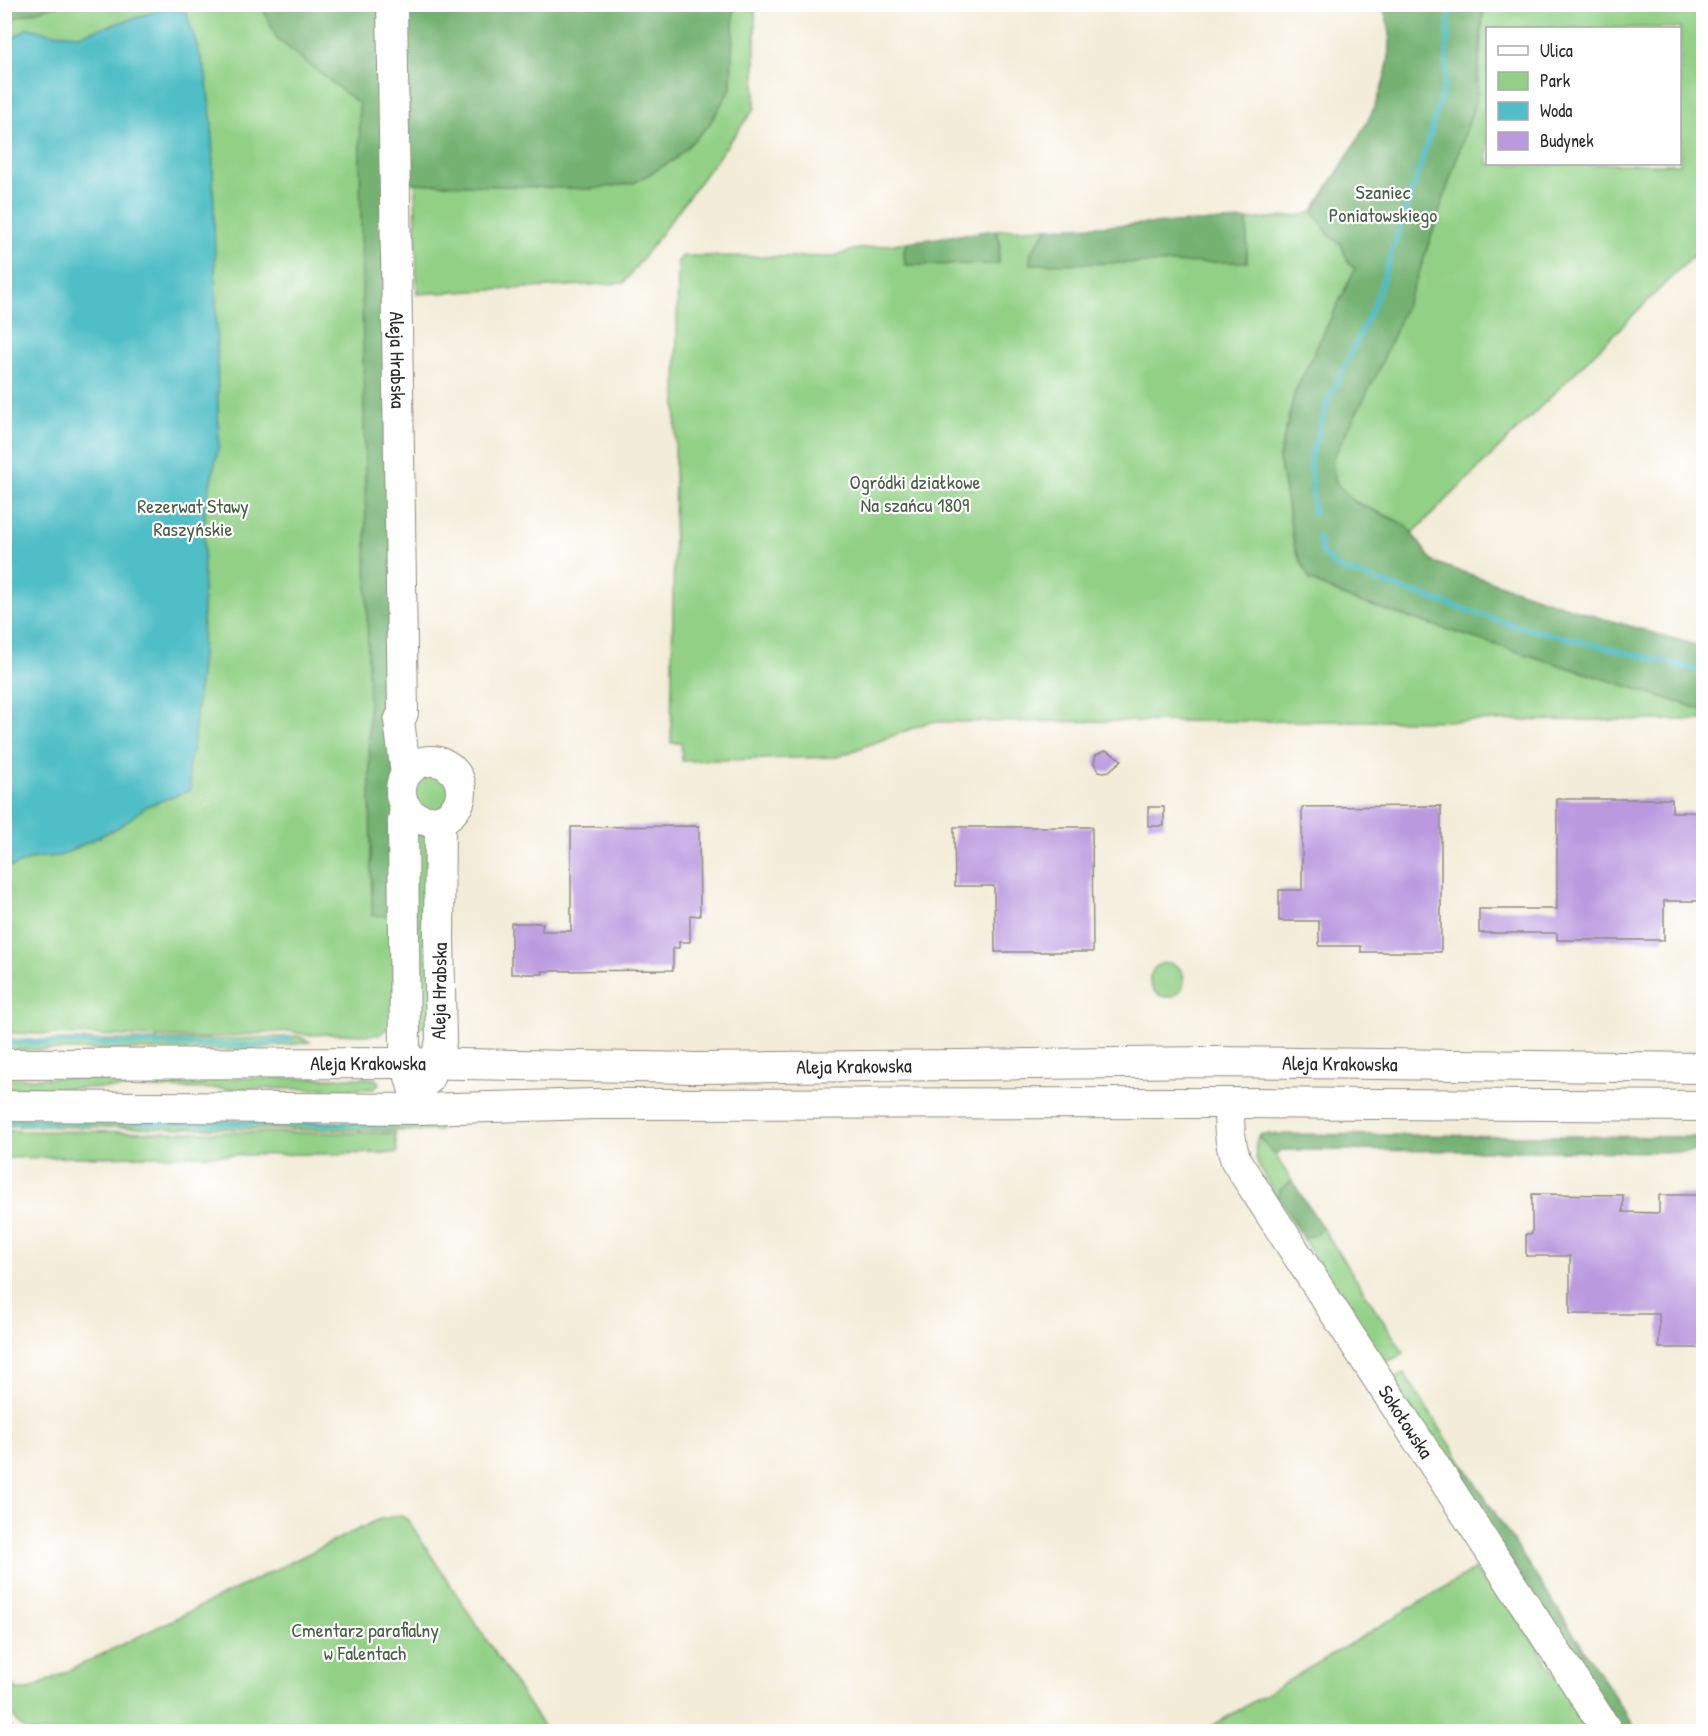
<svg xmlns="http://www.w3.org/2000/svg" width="1708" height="1736" viewBox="0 0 1708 1736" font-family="'Patrick Hand',sans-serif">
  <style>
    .green { fill: #92d085; stroke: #5e7e58; stroke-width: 1.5; fill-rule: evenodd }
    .forest { fill: #75b272; stroke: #506e4e; stroke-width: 1.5 }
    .water { fill: #4fbec6; stroke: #3d7478; stroke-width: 1.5 }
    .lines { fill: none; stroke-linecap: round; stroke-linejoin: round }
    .stream { stroke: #4fbec6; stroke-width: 5 }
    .building { fill: #ba99df }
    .street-casing { stroke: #8f8c82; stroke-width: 23 }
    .secondary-casing { stroke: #8f8c82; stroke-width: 32 }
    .street { stroke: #fff; stroke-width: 21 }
    .secondary { stroke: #fff; stroke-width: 30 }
    .labels { text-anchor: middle; stroke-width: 4.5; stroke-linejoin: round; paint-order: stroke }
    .park-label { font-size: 20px; fill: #4a5d46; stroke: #fff }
    .street-label { font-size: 20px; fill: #2b2b2b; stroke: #fff }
  </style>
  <rect width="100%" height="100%" fill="#fff"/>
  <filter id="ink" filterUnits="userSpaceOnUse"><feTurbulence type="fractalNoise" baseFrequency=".0167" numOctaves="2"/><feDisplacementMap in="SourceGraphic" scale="12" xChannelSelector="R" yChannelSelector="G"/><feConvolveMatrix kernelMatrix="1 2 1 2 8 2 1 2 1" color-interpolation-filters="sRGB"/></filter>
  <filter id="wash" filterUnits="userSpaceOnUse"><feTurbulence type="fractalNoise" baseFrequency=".008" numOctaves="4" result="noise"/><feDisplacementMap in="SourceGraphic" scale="24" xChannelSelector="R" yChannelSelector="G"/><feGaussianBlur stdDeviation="1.35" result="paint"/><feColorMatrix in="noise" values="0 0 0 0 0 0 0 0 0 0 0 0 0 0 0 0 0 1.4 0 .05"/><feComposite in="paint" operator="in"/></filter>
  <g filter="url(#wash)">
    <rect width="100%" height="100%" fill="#f3ecd8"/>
    <g class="green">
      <polygon points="5,5 380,5 382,915 396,915 394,1023 379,1035 331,1034 307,1035 290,1031 205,1038 5,1033"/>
      <polygon points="412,5 755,5 755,108 624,283 417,294"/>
      <path d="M1484,5H1703V246L1413,533C1392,510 1354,511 1337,484C1333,478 1333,468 1331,461L1419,273L1476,100ZM1488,28H1680V164H1488Z"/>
      <polygon points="1313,211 1330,236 1341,244 1348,262 1355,269 1295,392 1279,458 1295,549 1310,580 1350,599 1704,710 1703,720 929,722 837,757 682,761 681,743 671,743 678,261 683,256 831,257 853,250 908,242 904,251 1000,249 1000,241 995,230 1048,228 1037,243 1247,262 1247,220 1304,215"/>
      <circle cx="431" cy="792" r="19"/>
      <polygon points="413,822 427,827 433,1027 414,1027"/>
      <circle cx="1167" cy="980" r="17"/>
      <polygon points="298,1036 310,1042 248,1050 5,1050 5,1040 216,1040"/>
      <polygon points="5,1078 369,1078 376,1079 379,1084 374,1089 5,1088"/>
      <polygon points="5,1117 429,1123 440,1126 440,1131 5,1126"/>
      <polygon points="4,1131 395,1133 397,1153 5,1158"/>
      <path d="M1258,1136L1276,1156L1292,1181L1285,1185L1277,1198C1266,1178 1249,1160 1258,1136Z"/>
      <path d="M1322,1227L1404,1353C1396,1358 1390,1362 1381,1362L1303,1239L1314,1235Z"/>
      <polygon points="1404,1373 1465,1467 1453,1475 1395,1384 1396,1378"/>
      <polygon points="400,1515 408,1520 546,1731 26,1732 5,1707 5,1675 17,1690 29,1690 377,1520"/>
      <polygon points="1475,1569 1484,1583 1492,1577 1592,1732 1202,1732"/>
    </g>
    <g class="forest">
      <polygon points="5,4 57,4 57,5 5,21"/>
      <polygon points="261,5 385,5 396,915 372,916 359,104 277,39"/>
      <polygon points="404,5 734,5 731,88 709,125 674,160 634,183 591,189 409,183"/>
      <path d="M1382,5H1483L1476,100L1419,273L1378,372L1332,460L1336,483L1355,502L1406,525L1433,562L1591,615L1703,647V710L1350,599L1310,580L1295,549L1279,458L1295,392L1355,269L1348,262L1341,244L1330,236L1313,211C1345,158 1392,100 1390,36C1390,26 1385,14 1382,5Z"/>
      <polygon points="1247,220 1247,262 1030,264 1031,252 1048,228"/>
      <polygon points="995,230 1000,241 998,264 905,265 904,251 908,242"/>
      <polygon points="1262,1134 1703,1137 1704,1152 1292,1150 1281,1150 1276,1156 1258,1136"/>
      <polygon points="1292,1181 1322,1227 1314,1235 1303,1239 1278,1198 1280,1190"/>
      <polygon points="1465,1467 1637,1731 1620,1731 1453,1475"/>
    </g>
    <polygon class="water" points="170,7 186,12 206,74 212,125 219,446 205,506 202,654 193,747 188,767 191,790 147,806 119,827 60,856 34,858 11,867 4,854 5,43 28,28 50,33 79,35"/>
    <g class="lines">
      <g class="stream">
        <polyline points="1314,515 1310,460 1327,403 1376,300 1427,145 1445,82 1450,4"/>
        <polyline points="1318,536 1322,553 1337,568 1513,625 1678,665 1704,673"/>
        <polyline points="4,1043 257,1045 291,1039"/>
        <polyline points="4,1121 401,1125"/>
      </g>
    </g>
    <g id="blocks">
      <g class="building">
        <polygon points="1104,751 1108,751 1122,760 1109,771 1104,772 1099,771 1094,763 1096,755"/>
        <polygon points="1557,799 1672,799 1672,812 1704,812 1704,901 1664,901 1664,940 1557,940 1557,933 1479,933 1479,909 1557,909"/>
        <polygon points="1441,806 1441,952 1361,952 1361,946 1319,946 1319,921 1279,921 1279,890 1302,890 1302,807"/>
        <rect x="1148" y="807" width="16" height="19"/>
        <polygon points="699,826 700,916 690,915 690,942 679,942 679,948 673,948 673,970 542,971 543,974 511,974 511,923 543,923 542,931 571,931 571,827"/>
        <polygon points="954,827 1092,827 1093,952 995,952 994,886 955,886"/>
        <polygon points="1532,1194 1623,1195 1623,1212 1659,1213 1659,1195 1704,1195 1704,1348 1659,1348 1659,1314 1570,1314 1570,1256 1526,1256 1526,1234 1532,1234"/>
      </g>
    </g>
  </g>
  <g filter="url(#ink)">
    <use href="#blocks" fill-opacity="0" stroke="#8f8c82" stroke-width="1.5"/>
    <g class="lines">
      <defs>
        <polyline id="street" points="4,1729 7,1732"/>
        <g id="secondary">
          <path id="s1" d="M392,4L403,713L399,721L406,774"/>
          <circle cx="431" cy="791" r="30"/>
          <polyline points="405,808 403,821 405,1052 406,1063 419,1109"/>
          <path id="s2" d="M4,1064L406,1063L696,1068L1213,1062L1704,1068"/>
          <polyline points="428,1080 441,1042 439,936 440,820"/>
          <path id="s3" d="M1229,1103C1229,1124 1229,1141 1236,1161L1608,1732"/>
          <polyline points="4,1106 419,1109 594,1104 1229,1103 1704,1106"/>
        </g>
      </defs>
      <use href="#street" class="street-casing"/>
      <use href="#secondary" class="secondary-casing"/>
      <use href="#street" class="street"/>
      <use href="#secondary" class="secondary"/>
    </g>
  </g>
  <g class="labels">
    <g class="park-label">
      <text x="1383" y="199">Szaniec<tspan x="1383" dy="23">Poniatowskiego</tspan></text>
      <text x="915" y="489">Ogródki działkowe<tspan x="915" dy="23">Na szańcu 1809</tspan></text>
      <text x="193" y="513">Rezerwat Stawy<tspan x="193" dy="23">Raszyńskie</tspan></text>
      <text x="365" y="1637">Cmentarz parafialny<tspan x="365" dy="23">w Falentach</tspan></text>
    </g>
    <g class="street-label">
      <text dy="7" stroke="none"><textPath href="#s1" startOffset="356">Aleja Hrabska</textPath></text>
      <text transform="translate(439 991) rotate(-89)" y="7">Aleja Hrabska</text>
      <text dy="7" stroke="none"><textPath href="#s2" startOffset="364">Aleja Krakowska</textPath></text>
      <text dy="7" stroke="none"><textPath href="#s2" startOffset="1336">Aleja Krakowska</textPath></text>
      <text dy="7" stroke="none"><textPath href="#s2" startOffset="850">Aleja Krakowska</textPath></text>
      <text dy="7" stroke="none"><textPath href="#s3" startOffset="370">Sokołowska</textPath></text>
    </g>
  </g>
  <rect width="1708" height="1736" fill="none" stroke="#fff" stroke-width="24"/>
  <rect x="1486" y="27" width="195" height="138" fill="#ffffff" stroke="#aaaaaa" stroke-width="1.5"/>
  <rect x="1498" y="46" width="30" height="9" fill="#ffffff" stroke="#aaaaaa" stroke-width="1.5"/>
  <text x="1540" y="57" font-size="18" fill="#2b2b2b">Ulica</text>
  <rect x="1498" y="72" width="30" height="18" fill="#92d085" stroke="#aaaaaa" stroke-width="1.5"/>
  <text x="1540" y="87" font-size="18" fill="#2b2b2b">Park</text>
  <rect x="1498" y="102" width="30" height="18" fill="#4fbec6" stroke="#aaaaaa" stroke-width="1.5"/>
  <text x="1540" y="117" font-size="18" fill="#2b2b2b">Woda</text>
  <rect x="1498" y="132" width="30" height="18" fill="#ba99df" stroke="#aaaaaa" stroke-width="1.5"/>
  <text x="1540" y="147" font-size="18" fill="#2b2b2b">Budynek</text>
</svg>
